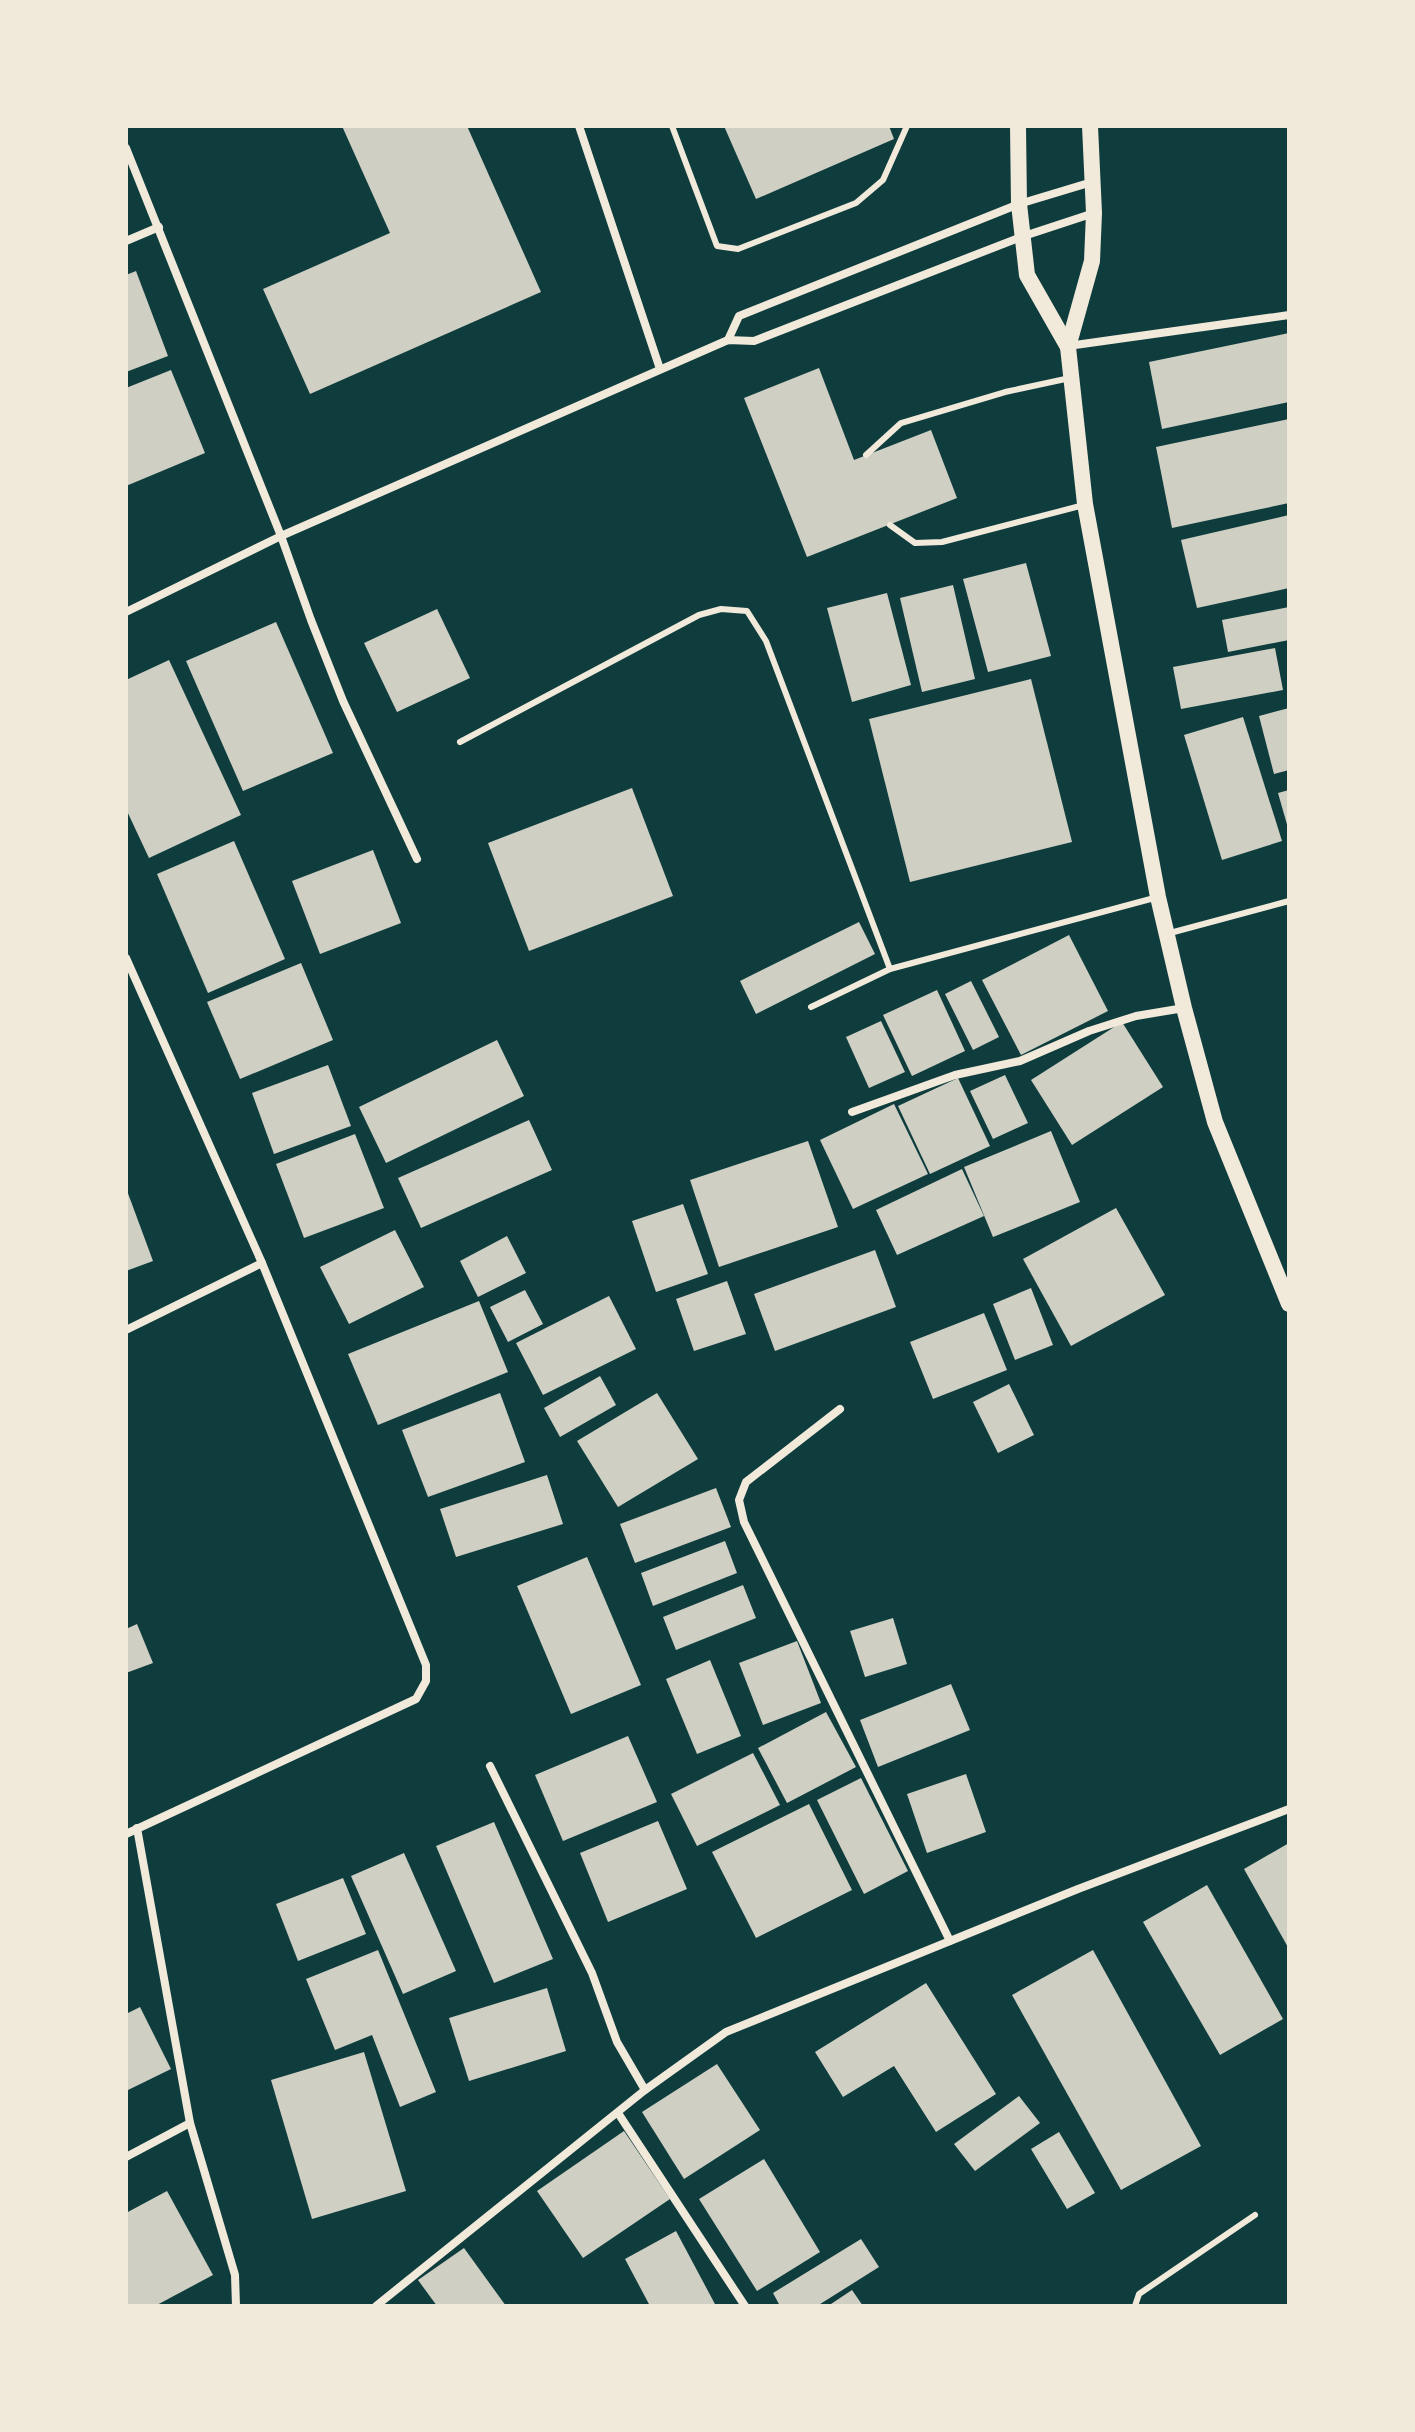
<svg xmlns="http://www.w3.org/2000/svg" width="1415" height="2432" viewBox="0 0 1415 2432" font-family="Cabin,sans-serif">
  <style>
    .building { fill: #cfcfc3 }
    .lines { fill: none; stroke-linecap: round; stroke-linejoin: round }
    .service { stroke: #f1e9da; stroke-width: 6 }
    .minor { stroke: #f1e9da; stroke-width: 8 }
    .secondary { stroke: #f1e9da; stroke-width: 16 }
  </style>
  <rect width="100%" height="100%" fill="#0f3d3e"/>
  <g class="building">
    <polygon points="342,126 467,126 541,292 310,394 263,289 390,233"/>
    <polygon points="724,126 889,126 894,139 756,199"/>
    <polygon points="136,271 168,356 126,372 126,275"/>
    <polygon points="1289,333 1289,402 1162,429 1149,362"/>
    <polygon points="819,368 854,460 931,430 957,498 807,557 744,398"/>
    <polygon points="171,370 205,453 126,486 126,388"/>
    <polygon points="1289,419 1289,503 1172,528 1156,447"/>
    <polygon points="1289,515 1289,588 1197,608 1181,540"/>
    <polygon points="1026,563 1051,656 988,672 963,579"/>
    <polygon points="953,585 975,679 922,692 900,598"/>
    <polygon points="887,593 911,685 852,702 827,608"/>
    <polygon points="1289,607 1289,640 1228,652 1222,620"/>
    <polygon points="437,609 470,678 397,712 364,643"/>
    <polygon points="276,622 333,753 243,791 186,661"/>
    <polygon points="1275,648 1283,690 1181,709 1173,667"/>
    <polygon points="169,660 241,815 149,858 126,809 126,680"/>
    <polygon points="1031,679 1072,842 910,882 869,719"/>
    <polygon points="1289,708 1289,770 1274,774 1259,716"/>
    <polygon points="1243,717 1282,841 1222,860 1184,735"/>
    <polygon points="632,788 673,896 529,951 488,843"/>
    <polygon points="1289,790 1289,827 1288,828 1278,793"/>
    <polygon points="234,841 285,959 208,993 157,874"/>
    <polygon points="373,850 401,923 320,954 292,881"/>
    <polygon points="859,922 875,954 756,1014 740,981"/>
    <polygon points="1069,935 1108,1011 1021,1055 982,980"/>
    <polygon points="301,963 333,1040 240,1079 207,1002"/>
    <polygon points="971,981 999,1037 973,1050 945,994"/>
    <polygon points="937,990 965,1051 912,1076 883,1015"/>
    <polygon points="881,1021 905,1072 869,1088 846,1037"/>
    <polygon points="1122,1022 1163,1087 1072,1145 1031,1080"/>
    <polygon points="497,1040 524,1096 386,1163 359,1107"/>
    <polygon points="328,1065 351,1126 274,1154 252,1093"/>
    <polygon points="1005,1075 1028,1123 993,1139 970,1091"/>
    <polygon points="958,1078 990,1146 930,1174 898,1106"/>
    <polygon points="894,1104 928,1174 853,1209 820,1140"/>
    <polygon points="529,1120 552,1170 421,1228 398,1178"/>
    <polygon points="1051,1131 1080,1202 993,1237 964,1167"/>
    <polygon points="355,1134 384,1208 304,1238 276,1164"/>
    <polygon points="808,1141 838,1227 719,1267 690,1180"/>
    <polygon points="962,1169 984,1216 897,1255 876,1210"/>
    <polygon points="126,1188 153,1261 126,1271"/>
    <polygon points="683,1204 708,1274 656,1292 632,1221"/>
    <polygon points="1116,1208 1165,1295 1071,1346 1023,1259"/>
    <polygon points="395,1230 424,1287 349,1324 320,1267"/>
    <polygon points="507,1236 526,1273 478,1297 460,1261"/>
    <polygon points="875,1250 896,1307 775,1351 754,1294"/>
    <polygon points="727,1281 746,1334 694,1351 676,1299"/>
    <polygon points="1031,1288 1053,1345 1015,1360 993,1304"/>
    <polygon points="525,1290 543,1324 508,1342 490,1307"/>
    <polygon points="609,1296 636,1349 543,1395 516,1343"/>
    <polygon points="479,1301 508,1372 378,1425 348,1354"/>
    <polygon points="984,1313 1007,1370 933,1399 910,1342"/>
    <polygon points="600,1376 616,1405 560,1437 544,1408"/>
    <polygon points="1009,1384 1034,1435 998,1453 973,1402"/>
    <polygon points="500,1393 525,1462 428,1497 402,1430"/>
    <polygon points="657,1393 698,1459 618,1507 577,1441"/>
    <polygon points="547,1475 563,1524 456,1557 440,1509"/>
    <polygon points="716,1488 731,1527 635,1563 620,1524"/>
    <polygon points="725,1541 737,1573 653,1606 641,1573"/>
    <polygon points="587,1557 641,1685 571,1714 517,1586"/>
    <polygon points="743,1585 756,1618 676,1650 663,1617"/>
    <polygon points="893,1618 907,1664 865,1677 850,1631"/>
    <polygon points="137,1624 153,1663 126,1673 126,1629"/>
    <polygon points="797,1641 821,1703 763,1725 739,1663"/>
    <polygon points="710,1660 741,1736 697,1754 666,1679"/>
    <polygon points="951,1684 970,1730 878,1767 860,1720"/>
    <polygon points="826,1712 856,1767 787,1803 758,1748"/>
    <polygon points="628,1736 657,1802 563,1841 535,1775"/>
    <polygon points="753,1753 780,1805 697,1846 671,1794"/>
    <polygon points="966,1774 986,1832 927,1853 907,1794"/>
    <polygon points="861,1778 908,1871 864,1894 817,1800"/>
    <polygon points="809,1804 852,1890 756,1938 712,1852"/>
    <polygon points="658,1821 687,1889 608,1922 580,1853"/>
    <polygon points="494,1822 553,1959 494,1983 436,1846"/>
    <polygon points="1289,1843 1289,1949 1244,1869"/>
    <polygon points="404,1853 456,1971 403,1994 351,1876"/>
    <polygon points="343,1878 366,1934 298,1961 276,1904"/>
    <polygon points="1207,1885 1283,2019 1220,2055 1143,1922"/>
    <polygon points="378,1950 436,2092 400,2107 372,2035 335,2050 306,1979"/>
    <polygon points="1093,1950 1201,2146 1121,2190 1012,1995"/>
    <polygon points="926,1983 996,2094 936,2132 894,2066 843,2097 815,2052"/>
    <polygon points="547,1988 566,2051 469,2081 449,2018"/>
    <polygon points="140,2007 171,2069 126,2091 126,2014"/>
    <polygon points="364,2052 406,2191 312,2219 271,2080"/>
    <polygon points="717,2064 760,2130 684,2179 642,2112"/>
    <polygon points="1019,2096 1040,2123 975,2171 954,2144"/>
    <polygon points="624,2131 670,2199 583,2258 537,2191"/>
    <polygon points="1059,2132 1095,2193 1067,2209 1031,2149"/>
    <polygon points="764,2159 820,2252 757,2291 699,2199"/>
    <polygon points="167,2191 213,2275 155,2306 126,2306 126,2213"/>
    <polygon points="676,2231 716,2306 650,2306 625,2259"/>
    <polygon points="861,2239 879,2267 817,2306 780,2306 773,2293"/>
    <polygon points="464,2248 506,2306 437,2306 418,2280"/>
    <polygon points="852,2290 863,2306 828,2306"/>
  </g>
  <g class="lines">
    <g class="service">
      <polyline points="672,126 717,246 738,249 856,203 883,180 907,126"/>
      <polyline points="866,455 901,423 1005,392 1070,378"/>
      <polyline points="890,525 915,543 942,542 1084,505"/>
      <polyline points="460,742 699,615 721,609 747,611 766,641 890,969"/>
      <polyline points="1170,933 1289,901"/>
      <polyline points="811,1007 890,969 1158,897"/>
      <polyline points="1135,2306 1139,2294 1255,2215"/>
    </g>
    <g class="minor">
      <polyline points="579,126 660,369"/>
      <polyline points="126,148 281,536 311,620 343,701 417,859"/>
      <polyline points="126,241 159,227"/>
      <polyline points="728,340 739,316 1019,204 1092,182"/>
      <polyline points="1068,346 1289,315"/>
      <polyline points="126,612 281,536 728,340 754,341 1021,237 1094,213"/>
      <polyline points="126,958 262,1263 426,1665 426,1681 416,1699 126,1834"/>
      <polyline points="852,1112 955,1075 1020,1061 1089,1031 1136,1016 1184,1008"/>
      <polyline points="126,1330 262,1263"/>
      <polyline points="840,1409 746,1482 739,1500 744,1522 950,1941"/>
      <polyline points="490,1766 592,1973 617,2042 645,2090"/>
      <polyline points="137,1828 190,2123 235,2275 236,2306"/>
      <polyline points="618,2113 745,2306"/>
      <polyline points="126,2157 190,2123"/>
      <polyline points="376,2306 645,2090 726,2032 1078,1889 1289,1809"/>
    </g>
    <g class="secondary">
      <polyline points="1018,126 1019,204 1027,275 1068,347"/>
      <polyline points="1090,126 1094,213 1092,261 1068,347 1085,504 1158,897 1184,1008 1215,1122 1289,1304"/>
    </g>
  </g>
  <rect width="1415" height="2432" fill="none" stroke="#f1e9da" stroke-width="256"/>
</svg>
